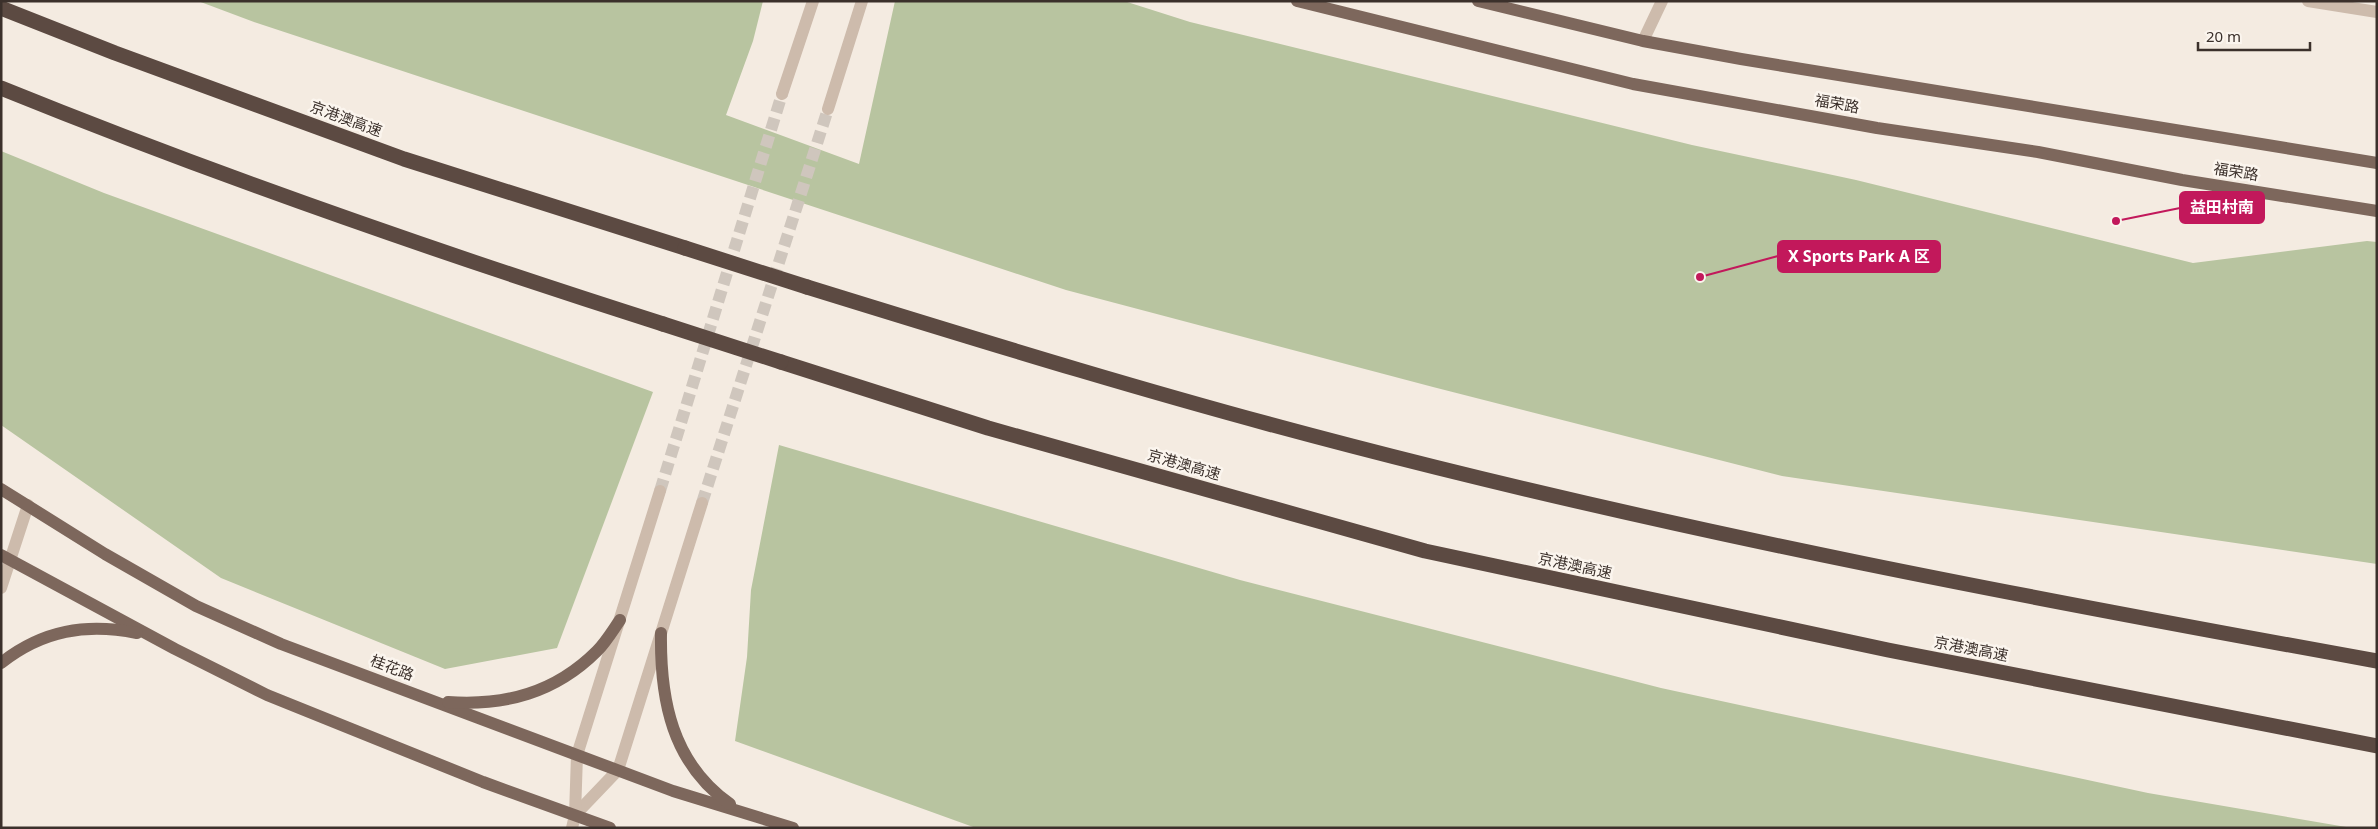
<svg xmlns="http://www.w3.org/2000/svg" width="2378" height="829" viewBox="0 0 2378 829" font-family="'Noto Sans','Noto Sans SC',sans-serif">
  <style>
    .green { fill: #b8c4a0 }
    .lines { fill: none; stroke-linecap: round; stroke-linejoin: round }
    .minor-tunnel { stroke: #cfc6bd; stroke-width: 12; stroke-dasharray: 12 6; stroke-linecap: butt }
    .minor { stroke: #cdbbac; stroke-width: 12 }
    .major { stroke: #7d675c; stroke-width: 12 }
    .highway { stroke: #5c4a42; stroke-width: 15 }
    .highway-bridge { stroke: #5c4a42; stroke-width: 15 }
    .labels { text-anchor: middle; stroke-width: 5; stroke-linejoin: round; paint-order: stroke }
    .street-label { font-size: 15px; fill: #3b302b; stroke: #fbf5ee }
    .leader { fill: none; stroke: #c2185b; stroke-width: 2 }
    .callout-dot { fill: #c2185b; stroke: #fbf5ee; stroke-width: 2 }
    .callout { fill: #c2185b; stroke: #c2185b; stroke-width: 2 }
    .callout-label { font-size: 16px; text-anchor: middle; font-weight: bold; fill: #fff }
  </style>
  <rect width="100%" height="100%" fill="#f4ebe1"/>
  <g class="green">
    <polygon points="198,1 763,1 753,41 726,115 859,164 895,1 1124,1 1190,22 1692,145 1856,180 2193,263 2367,241 2377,242 2377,564 1782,476 1433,387 1066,290 254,22"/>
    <polygon points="1,151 104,193 653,392 557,648 445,669 221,578 1,425"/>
    <polygon points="779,445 1240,580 1661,688 2148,793 2352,828 976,828 735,741 747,657 751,590"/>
  </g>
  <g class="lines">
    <g class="minor-tunnel">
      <polyline points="660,491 782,94"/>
      <polyline points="702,503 828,109"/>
    </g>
    <g class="minor">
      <polyline points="2308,1 2377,12"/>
      <polyline points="1643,41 1662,1"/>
      <polyline points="782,94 813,1"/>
      <polyline points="828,109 862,1"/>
      <polyline points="1,588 28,505"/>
      <polyline points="575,815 618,770 702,503"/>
      <polyline points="572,828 575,815 577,755 660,491"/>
    </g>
    <g class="major">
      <polyline points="1297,1 1633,84 1877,128 2038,152 2182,180 2377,211"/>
      <polyline points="1478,1 1643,41 1741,59 2377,163"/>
      <polyline points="1,489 105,554 196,606 281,644 673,791 793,828"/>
      <polyline points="1,555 175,649 267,695 483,782 610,828"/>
      <path d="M661,633C660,700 672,763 730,804"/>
      <path d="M1,663C43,630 86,623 137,633"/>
      <path d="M448,702C505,706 555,693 597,651C606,642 613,630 620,620"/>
    </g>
    <g class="highway">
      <polyline points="1,8 115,53 404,159 685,248"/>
      <path d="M1,88C218,176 440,253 663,324"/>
      <path d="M807,287C988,343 1169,399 1352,446C1690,534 2034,599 2377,661"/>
      <polyline points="781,362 988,428 1425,551 1888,650 2377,746"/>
    </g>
    <g class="highway-bridge">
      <polyline points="685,248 807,287"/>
      <polyline points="663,324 781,362"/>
    </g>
  </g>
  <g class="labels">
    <g class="street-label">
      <text transform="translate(1837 104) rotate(10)" y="5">福荣路</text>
      <text transform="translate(346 119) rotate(20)" y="5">京港澳高速</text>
      <text transform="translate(2236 172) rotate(9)" y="5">福荣路</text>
      <text transform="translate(1184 465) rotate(16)" y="5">京港澳高速</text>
      <text transform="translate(1575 566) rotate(12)" y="5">京港澳高速</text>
      <text transform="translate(1971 649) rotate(11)" y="5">京港澳高速</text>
      <text transform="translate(392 668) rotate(21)" y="5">桂花路</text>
    </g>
  </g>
  <path class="leader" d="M2116 221L2180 208M1700 277L1778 256"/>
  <g class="callout-dot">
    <circle cx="2116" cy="221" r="5"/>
    <circle cx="1700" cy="277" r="5"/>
  </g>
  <g class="callout">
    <rect x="2180" y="192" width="84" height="31" rx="5"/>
    <rect x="1778" y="241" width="162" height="31" rx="5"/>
  </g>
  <g class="callout-label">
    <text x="2222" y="213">益田村南</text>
    <text x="1859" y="262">X Sports Park A 区</text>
  </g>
  <rect width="2378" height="829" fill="none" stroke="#3b302b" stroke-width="5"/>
  <path d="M2198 42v8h112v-8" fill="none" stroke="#3b302b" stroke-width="2.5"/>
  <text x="2206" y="42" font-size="15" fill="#3b302b" stroke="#fbf5ee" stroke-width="4" paint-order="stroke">20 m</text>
</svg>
